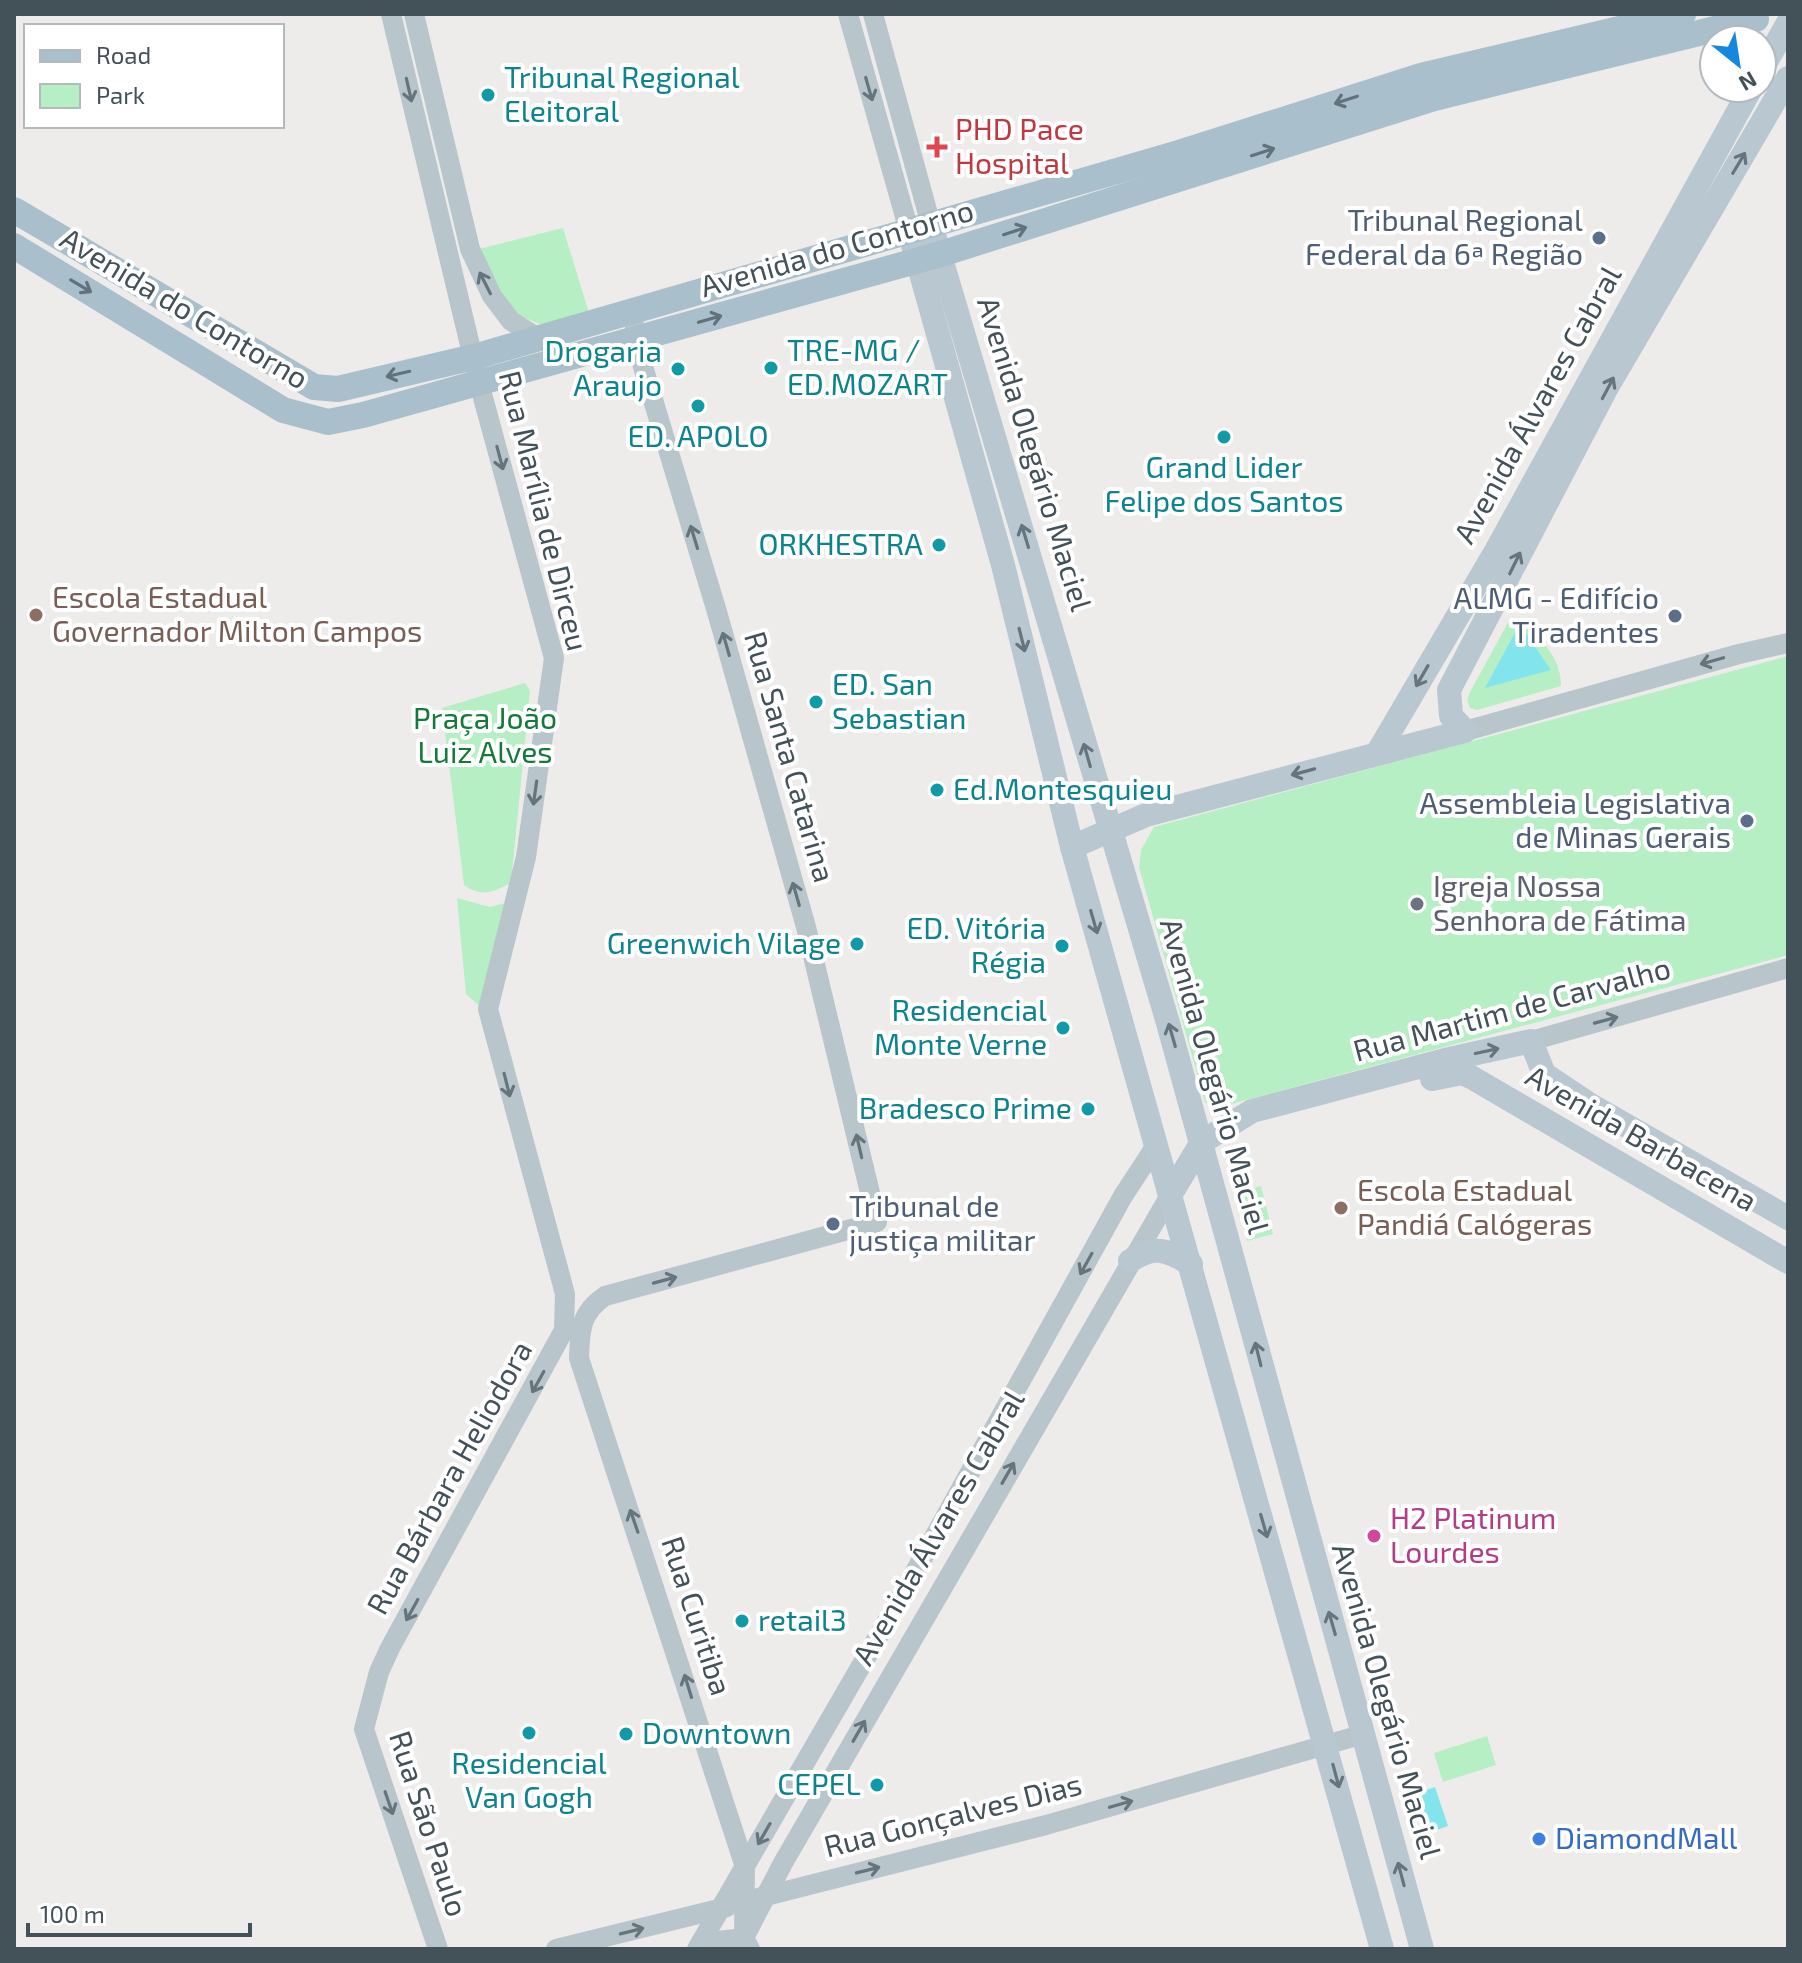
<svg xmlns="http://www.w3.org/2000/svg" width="1802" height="1963" viewBox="0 0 1802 1963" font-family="'Exo 2',sans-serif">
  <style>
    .green { fill: #b6efc4 }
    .water { fill: #82e5ed }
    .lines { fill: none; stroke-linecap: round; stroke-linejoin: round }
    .tertiary { stroke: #b8c5cb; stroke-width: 20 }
    .secondary { stroke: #b8c7d0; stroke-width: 24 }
    .primary { stroke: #a9bfcc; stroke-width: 26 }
    .oneway { stroke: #66747b }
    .oneway2 { stroke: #62727c }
    .oneway3 { stroke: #66747d }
    .culture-dot { fill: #0f9aa8; stroke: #fff; stroke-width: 3 }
    .health-dot { fill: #e0444e; stroke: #fff; stroke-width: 3 }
    .service-dot { fill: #5c6f8a; stroke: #fff; stroke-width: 3 }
    .education-dot { fill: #8d6e63; stroke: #fff; stroke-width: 3 }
    .worship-dot { fill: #6b7280; stroke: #fff; stroke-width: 3 }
    .hotel-dot { fill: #d1479c; stroke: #fff; stroke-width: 3 }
    .shop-dot { fill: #3f7fe0; stroke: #fff; stroke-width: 3 }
    .labels { text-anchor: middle; stroke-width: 8; stroke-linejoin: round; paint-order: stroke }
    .culture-label { font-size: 30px; fill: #0d838f; stroke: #fff; text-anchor: end }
    .health-label { font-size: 30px; fill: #be3a42; stroke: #fff; text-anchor: start }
    .service-label { font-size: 30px; fill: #4e5e75; stroke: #fff; text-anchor: end }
    .street-label { font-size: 30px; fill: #435159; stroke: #fff }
    .education-label { font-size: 30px; fill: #785e54; stroke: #fff; text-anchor: start }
    .park-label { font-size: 30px; fill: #147a39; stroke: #fff }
    .worship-label { font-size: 30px; fill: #5b616d; stroke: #fff; text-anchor: start }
    .hotel-label { font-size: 30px; fill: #b23c85; stroke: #fff; text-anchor: start }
    .shop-label { font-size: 30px; fill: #366cbe; stroke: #fff; text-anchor: start }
  </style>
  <rect width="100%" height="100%" fill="#eeebeb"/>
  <g class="green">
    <polygon points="563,228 590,316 549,328 518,315 471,251"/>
    <path d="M1510,619C1536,631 1561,655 1561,686L1477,710L1470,708L1467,700L1470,692Z"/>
    <polygon points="1788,656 1788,955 1220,1107 1205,1102 1139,867 1141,850 1154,827"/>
    <path d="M525,683L530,691L511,883C493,892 482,898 464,885L442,708Z"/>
    <polygon points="457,898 490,907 509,902 484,1010 466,994"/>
    <polygon points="1261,1186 1273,1234 1247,1241 1235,1193"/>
    <polygon points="1487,1736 1496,1765 1443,1782 1434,1753"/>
  </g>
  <g class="water">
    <polygon points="1517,629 1525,632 1551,670 1485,688"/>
    <polygon points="1435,1787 1448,1826 1431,1832 1418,1793"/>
  </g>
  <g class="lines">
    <g class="tertiary">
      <polyline points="391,14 479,383 554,658 526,857 488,1009 565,1294 564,1330 390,1648 379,1672 364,1729 438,1949"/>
      <polyline points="414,14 470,249 492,296 511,321 538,338"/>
      <polyline points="848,14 909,231"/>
      <polyline points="873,14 931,225"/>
      <path d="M635,327V340L717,612L806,927L877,1222L605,1296C580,1313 580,1330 579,1358L745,1867L744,1938L750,1949"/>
      <polyline points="1465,731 1739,654 1788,643"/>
      <polyline points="1531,1041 1788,968"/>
      <polyline points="758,1898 1046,1825 1364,1734"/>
      <polyline points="747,1932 783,1863 1172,1192"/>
      <polyline points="701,1943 744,1938"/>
      <polyline points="556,1949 727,1907"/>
      <polyline points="697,1949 901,1597 1123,1196 1157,1144"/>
    </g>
    <g class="secondary">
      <polyline points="1762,69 1788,23"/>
      <polyline points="931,225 1168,1023 1422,1949"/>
      <polyline points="909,231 1003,565 1072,847 1382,1949"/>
      <polyline points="1378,752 1496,551 1751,88"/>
      <polyline points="1072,847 1146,815 1465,731 1451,716 1449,690 1606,389 1788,78"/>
      <polyline points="1432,1079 1462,1073 1471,1077 1788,1262"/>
      <polyline points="1172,1192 1202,1142 1252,1111 1445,1060 1531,1041 1544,1074 1592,1106 1788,1218"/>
      <path d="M1130,1261C1154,1244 1167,1250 1191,1264"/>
    </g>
    <g class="primary">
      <polyline points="1762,67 1762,68"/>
      <polyline points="14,210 314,387 338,389 474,357 1179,153 1421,76 1683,14"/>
      <polyline points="14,246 283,410 328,422 363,415 941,254 1434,98 1756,19"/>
    </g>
  </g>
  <defs><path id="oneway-shaft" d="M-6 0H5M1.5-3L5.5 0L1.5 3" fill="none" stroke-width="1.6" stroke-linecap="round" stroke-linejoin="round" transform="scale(2)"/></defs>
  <g class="oneway">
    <use href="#oneway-shaft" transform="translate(869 89) rotate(74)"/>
    <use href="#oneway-shaft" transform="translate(409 90) rotate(77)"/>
    <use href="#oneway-shaft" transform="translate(485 283) rotate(-117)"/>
    <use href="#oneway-shaft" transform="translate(500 458) rotate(75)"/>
    <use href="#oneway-shaft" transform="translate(694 537) rotate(-107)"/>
    <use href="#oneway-shaft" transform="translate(726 644) rotate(-106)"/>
    <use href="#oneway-shaft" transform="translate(1712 661) rotate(164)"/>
    <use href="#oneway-shaft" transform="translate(535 793) rotate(98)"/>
    <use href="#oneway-shaft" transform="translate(796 894) rotate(-106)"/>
    <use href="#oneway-shaft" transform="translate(1606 1020) rotate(-15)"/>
    <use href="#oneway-shaft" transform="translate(507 1085) rotate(76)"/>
    <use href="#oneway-shaft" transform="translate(859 1146) rotate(-103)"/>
    <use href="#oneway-shaft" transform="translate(1086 1264) rotate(119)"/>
    <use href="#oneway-shaft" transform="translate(665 1280) rotate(-15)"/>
    <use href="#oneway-shaft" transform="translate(538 1382) rotate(119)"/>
    <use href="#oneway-shaft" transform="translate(1008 1473) rotate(-60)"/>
    <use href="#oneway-shaft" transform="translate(634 1521) rotate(-109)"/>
    <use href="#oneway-shaft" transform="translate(412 1610) rotate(119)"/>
    <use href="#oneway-shaft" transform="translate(688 1686) rotate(-107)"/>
    <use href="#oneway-shaft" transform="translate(859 1731) rotate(-60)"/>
    <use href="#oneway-shaft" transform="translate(389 1803) rotate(71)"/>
    <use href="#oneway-shaft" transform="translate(1121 1804) rotate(-16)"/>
    <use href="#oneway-shaft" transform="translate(764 1834) rotate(120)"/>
    <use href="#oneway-shaft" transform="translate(868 1870) rotate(-14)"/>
    <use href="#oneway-shaft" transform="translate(632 1931) rotate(-14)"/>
  </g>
  <g class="oneway2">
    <use href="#oneway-shaft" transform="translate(1346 100) rotate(162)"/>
    <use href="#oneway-shaft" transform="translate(1263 152) rotate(-18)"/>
    <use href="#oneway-shaft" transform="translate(1015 231) rotate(-18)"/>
    <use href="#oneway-shaft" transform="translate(81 286) rotate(31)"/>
    <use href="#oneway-shaft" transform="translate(710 319) rotate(-16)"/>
    <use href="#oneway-shaft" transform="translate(398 374) rotate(167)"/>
  </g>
  <g class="oneway3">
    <use href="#oneway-shaft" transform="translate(1739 163) rotate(-59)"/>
    <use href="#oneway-shaft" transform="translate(1608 388) rotate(-62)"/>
    <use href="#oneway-shaft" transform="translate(1025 536) rotate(-107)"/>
    <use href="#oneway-shaft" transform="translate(1515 563) rotate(-64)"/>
    <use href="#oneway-shaft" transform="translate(1022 640) rotate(76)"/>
    <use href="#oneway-shaft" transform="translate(1422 676) rotate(120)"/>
    <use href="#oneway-shaft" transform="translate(1087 755) rotate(-106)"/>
    <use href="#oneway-shaft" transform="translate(1303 772) rotate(165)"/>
    <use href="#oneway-shaft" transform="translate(1094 922) rotate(74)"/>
    <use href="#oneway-shaft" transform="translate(1172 1035) rotate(-106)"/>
    <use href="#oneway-shaft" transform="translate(1487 1051) rotate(-12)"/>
    <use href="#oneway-shaft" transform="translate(1258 1354) rotate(-104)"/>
    <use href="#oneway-shaft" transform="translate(1264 1526) rotate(74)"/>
    <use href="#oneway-shaft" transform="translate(1332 1623) rotate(-106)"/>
    <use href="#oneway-shaft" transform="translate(1336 1776) rotate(75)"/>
    <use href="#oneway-shaft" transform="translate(1401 1874) rotate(-105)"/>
  </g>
  <g class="culture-dot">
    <circle cx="488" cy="95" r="8"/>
    <circle cx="771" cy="368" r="8"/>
    <circle cx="678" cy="369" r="8"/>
    <circle cx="698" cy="406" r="8"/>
    <circle cx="1224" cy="437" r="8"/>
    <circle cx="939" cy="545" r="8"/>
    <circle cx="816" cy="702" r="8"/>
    <circle cx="937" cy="790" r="8"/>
    <circle cx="857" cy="944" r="8"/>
    <circle cx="1062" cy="946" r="8"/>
    <circle cx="1063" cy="1028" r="8"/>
    <circle cx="1088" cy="1109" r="8"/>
    <circle cx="742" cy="1621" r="8"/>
    <circle cx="529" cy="1733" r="8"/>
    <circle cx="626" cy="1734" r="8"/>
    <circle cx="877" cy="1785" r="8"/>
  </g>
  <path class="health-dot" d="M933 135h8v8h8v8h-8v8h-8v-8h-8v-8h8z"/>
  <g class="service-dot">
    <circle cx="1599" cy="238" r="8"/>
    <circle cx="1675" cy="616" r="8"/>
    <circle cx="1747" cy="821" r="8"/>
    <circle cx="833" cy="1224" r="8"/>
  </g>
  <g class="education-dot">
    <circle cx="36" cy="615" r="8"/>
    <circle cx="1341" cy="1208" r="8"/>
  </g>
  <circle class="worship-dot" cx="1417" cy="904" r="8"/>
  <circle class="hotel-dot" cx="1374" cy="1536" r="8"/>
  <circle class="shop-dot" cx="1539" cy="1839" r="8"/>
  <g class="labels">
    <g class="culture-label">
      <text x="504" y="88" text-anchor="start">Tribunal Regional<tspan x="504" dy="34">Eleitoral</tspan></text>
      <text x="787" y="361" text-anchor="start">TRE-MG /<tspan x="787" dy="34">ED.MOZART</tspan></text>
      <text x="662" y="362">Drogaria<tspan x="662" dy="34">Araujo</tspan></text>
      <text x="698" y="447" text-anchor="middle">ED. APOLO</text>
      <text x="1224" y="478" text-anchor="middle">Grand Lider<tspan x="1224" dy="34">Felipe dos Santos</tspan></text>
      <text x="923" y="555">ORKHESTRA</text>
      <text x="832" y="695" text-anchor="start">ED. San<tspan x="832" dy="34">Sebastian</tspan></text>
      <text x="953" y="800" text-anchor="start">Ed.Montesquieu</text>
      <text x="1046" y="939">ED. Vitória<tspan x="1046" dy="34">Régia</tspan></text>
      <text x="841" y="954">Greenwich Vilage</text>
      <text x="1047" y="1021">Residencial<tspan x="1047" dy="34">Monte Verne</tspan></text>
      <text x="1072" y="1119">Bradesco Prime</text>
      <text x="758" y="1631" text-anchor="start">retail3</text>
      <text x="642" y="1744" text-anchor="start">Downtown</text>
      <text x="529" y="1774" text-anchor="middle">Residencial<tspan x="529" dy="34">Van Gogh</tspan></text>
      <text x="861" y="1795">CEPEL</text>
    </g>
    <g class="health-label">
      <text x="955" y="140">PHD Pace<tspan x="955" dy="34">Hospital</tspan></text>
    </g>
    <g class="service-label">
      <text x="1583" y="231">Tribunal Regional<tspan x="1583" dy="34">Federal da 6ª Região</tspan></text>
      <text x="1659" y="609">ALMG - Edifício<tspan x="1659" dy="34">Tiradentes</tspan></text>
      <text x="1731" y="814">Assembleia Legislativa<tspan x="1731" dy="34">de Minas Gerais</tspan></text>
      <text x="849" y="1217" text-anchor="start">Tribunal de<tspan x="849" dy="34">justiça militar</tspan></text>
    </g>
    <g class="street-label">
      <text transform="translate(837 249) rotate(-16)" y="10">Avenida do Contorno</text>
      <text transform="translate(184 309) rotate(31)" y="10">Avenida do Contorno</text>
      <text transform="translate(1538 405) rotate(-61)" y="10">Avenida Álvares Cabral</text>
      <text transform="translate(1034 454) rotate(73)" y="10">Avenida Olegário Maciel</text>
      <text transform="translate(543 511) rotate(76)" y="10">Rua Marília de Dirceu</text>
      <text transform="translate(789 757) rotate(74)" y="10">Rua Santa Catarina</text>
      <text transform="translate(1512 1010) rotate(-15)" y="10">Rua Martim de Carvalho</text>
      <text transform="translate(1214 1076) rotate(74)" y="10">Avenida Olegário Maciel</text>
      <text transform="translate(1641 1139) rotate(30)" y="10">Avenida Barbacena</text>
      <text transform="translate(450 1478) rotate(-61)" y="10">Rua Bárbara Heliodora</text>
      <text transform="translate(939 1528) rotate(-60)" y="10">Avenida Álvares Cabral</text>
      <text transform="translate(696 1616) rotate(72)" y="10">Rua Curitiba</text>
      <text transform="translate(1386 1701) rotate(74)" y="10">Avenida Olegário Maciel</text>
      <text transform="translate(953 1816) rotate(-14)" y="10">Rua Gonçalves Dias</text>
      <text transform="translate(428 1824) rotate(72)" y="10">Rua São Paulo</text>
    </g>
    <g class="education-label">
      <text x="52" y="608">Escola Estadual<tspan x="52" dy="34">Governador Milton Campos</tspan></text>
      <text x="1357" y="1201">Escola Estadual<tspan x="1357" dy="34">Pandiá Calógeras</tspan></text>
    </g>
    <g class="park-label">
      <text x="485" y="729">Praça João<tspan x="485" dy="34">Luiz Alves</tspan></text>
    </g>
    <g class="worship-label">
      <text x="1433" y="897">Igreja Nossa<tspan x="1433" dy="34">Senhora de Fátima</tspan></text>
    </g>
    <g class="hotel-label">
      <text x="1390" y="1529">H2 Platinum<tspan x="1390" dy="34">Lourdes</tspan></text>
    </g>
    <g class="shop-label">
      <text x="1555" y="1849">DiamondMall</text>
    </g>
  </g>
  <rect width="1802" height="1963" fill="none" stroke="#435159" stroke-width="32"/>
  <rect x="24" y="24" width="260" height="104" fill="#ffffff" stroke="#b4b9bd" stroke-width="2"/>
  <rect x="40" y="50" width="40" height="12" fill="#a9bfcc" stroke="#b4b9bd" stroke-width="2"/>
  <text x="96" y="64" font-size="24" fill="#435159">Road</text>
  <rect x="40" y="84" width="40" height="24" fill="#b6efc4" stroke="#b4b9bd" stroke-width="2"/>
  <text x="96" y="104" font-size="24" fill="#435159">Park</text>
  <g transform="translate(1738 64) rotate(150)"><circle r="38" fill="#ffffff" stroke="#b4b9bd" stroke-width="2"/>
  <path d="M0-6L14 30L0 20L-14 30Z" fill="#1488df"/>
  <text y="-12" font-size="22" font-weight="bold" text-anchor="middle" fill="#435159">N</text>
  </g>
  <path d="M28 1923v12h222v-12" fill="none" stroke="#435159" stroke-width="4"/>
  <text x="40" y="1923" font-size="24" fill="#435159" stroke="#ffffff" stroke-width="6" paint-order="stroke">100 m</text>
</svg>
